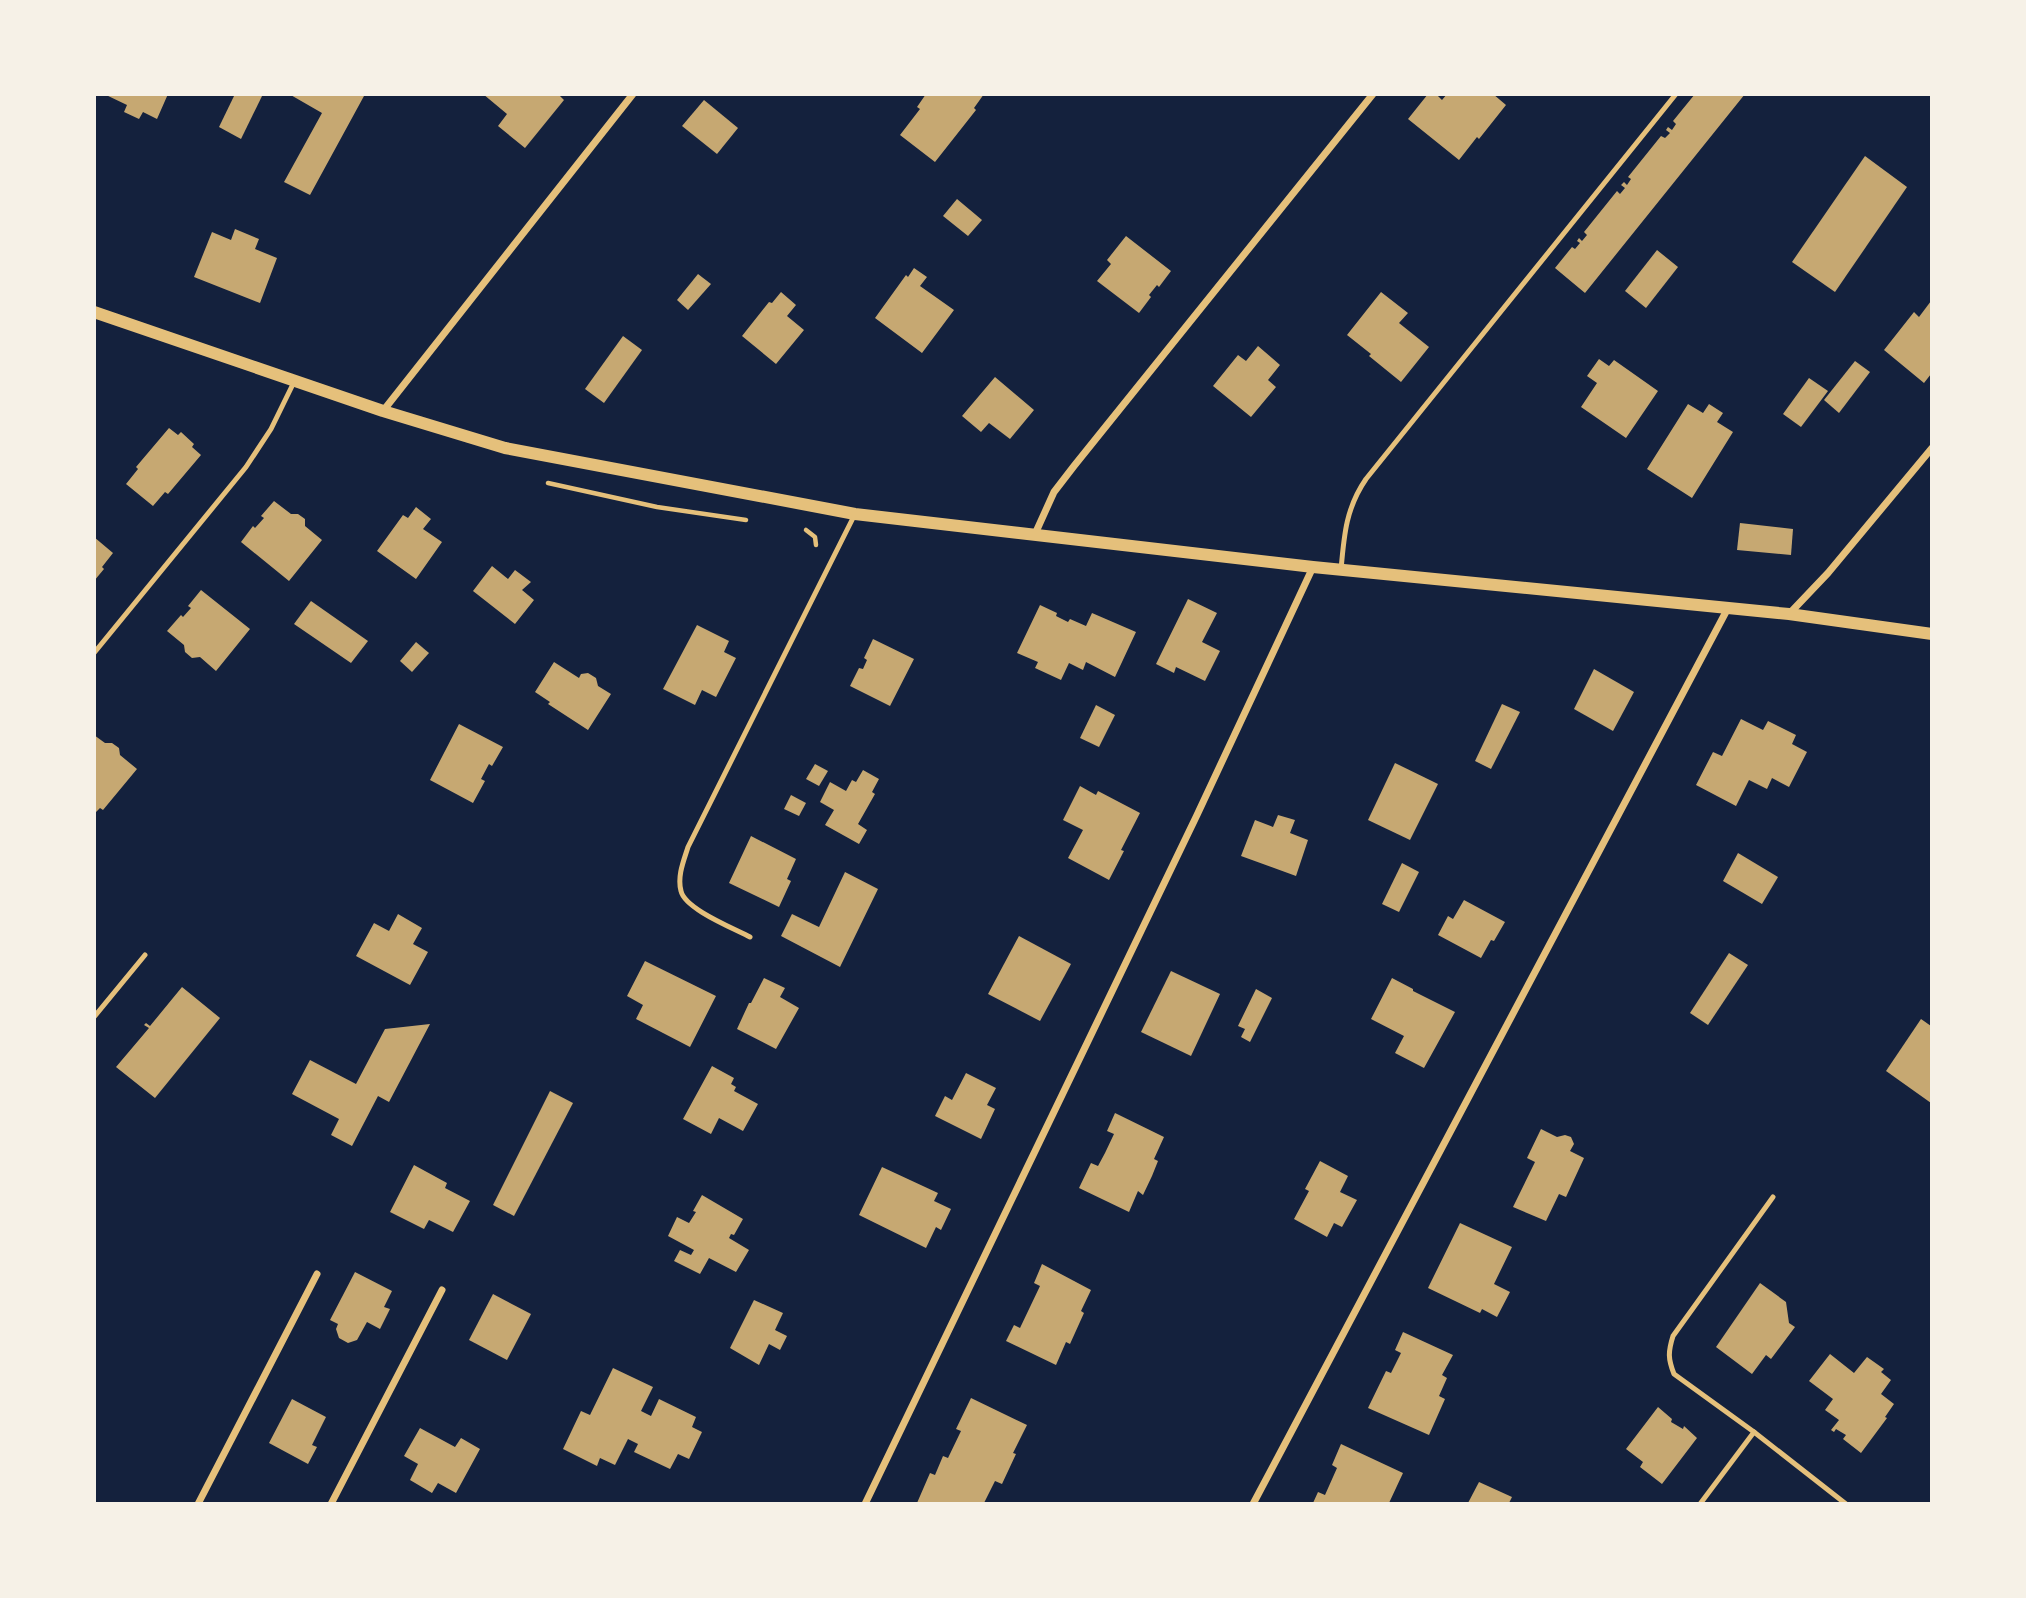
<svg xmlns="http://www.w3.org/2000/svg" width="2026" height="1598" viewBox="0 0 2026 1598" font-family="'Exo 2',sans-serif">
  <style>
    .building { fill: #c6a872 }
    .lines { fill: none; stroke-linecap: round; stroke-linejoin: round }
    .path { stroke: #e5c07b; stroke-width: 4.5 }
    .service { stroke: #e5c07b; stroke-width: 5 }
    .minor { stroke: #e5c07b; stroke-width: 7 }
    .tertiary { stroke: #e5c07b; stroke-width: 12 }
  </style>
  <rect width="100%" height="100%" fill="#14213d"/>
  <g class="building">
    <polygon points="104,94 168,94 157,119 143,112 139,119 124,112 127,105"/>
    <polygon points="235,94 263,94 241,139 219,127"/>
    <polygon points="289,94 364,96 310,195 284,182 322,113"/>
    <polygon points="483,94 558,94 564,100 525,148 498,126 507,114"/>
    <polygon points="926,94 984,94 974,108 976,110 935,162 900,135 920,109 917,107"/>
    <polygon points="1428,94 1436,94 1442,100 1447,94 1493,94 1506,105 1479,139 1477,137 1459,160 1408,119"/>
    <polygon points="1695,94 1745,94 1585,293 1555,268 1572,247 1575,249 1580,243 1577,241 1579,238 1582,241 1587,235 1584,232 1617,191 1620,194 1625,188 1621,185 1624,182 1627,185 1631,179 1628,177 1661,136 1665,138 1670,133 1666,130 1668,127 1672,130 1676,124 1673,121"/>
    <polygon points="704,100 738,128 717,154 682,126"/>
    <polygon points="1865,156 1907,187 1835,292 1792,262"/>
    <polygon points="957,199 982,220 968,236 943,216"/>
    <polygon points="235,229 259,239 255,249 277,258 260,303 194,277 212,232 231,240"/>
    <polygon points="1126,236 1171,271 1159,287 1157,285 1149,295 1151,297 1139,313 1097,281 1111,264 1107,260"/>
    <polygon points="1657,250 1678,267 1646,308 1625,291"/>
    <polygon points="914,268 927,277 920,286 954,310 922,353 875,318 906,275 908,277"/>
    <polygon points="698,274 711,284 688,310 677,300"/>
    <polygon points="781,292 796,305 787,316 804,330 776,364 742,336 769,302 772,303"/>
    <polygon points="1381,292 1408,313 1399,323 1429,347 1401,382 1369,356 1371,354 1347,335"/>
    <polygon points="1931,301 1931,374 1924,383 1884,350 1914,312 1919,317"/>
    <polygon points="623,336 642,350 604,403 585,389"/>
    <polygon points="1258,346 1280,365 1268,380 1276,387 1251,417 1213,386 1238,355 1246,361"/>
    <polygon points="1599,359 1609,366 1614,360 1658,391 1626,438 1581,407 1597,383 1587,376"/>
    <polygon points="1855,361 1870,372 1839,413 1824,400"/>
    <polygon points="995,377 1034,410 1010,439 989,423 981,432 962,416"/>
    <polygon points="1809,378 1828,391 1801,427 1783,414"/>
    <polygon points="1688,404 1703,413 1709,404 1723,413 1717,422 1733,432 1692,498 1647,469"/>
    <polygon points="169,428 178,435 181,432 194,444 192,447 201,455 168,494 165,492 153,506 126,484 138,469 136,467"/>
    <polygon points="274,501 291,514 298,514 305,519 305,526 322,540 289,581 241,542 253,526 255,528 264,518 261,516"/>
    <polygon points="416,507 431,519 423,529 442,542 416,579 377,551 403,515 408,518"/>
    <polygon points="1740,523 1793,529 1791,555 1737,550"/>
    <polygon points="94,537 113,553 102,567 104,569 94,581"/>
    <polygon points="492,566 508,579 515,570 531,582 522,590 534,600 515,624 473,591"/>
    <polygon points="201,590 250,629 216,671 200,657 192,658 185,652 184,645 167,631 181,615 183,617 191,608 188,606"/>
    <polygon points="1188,599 1217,613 1202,642 1220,651 1205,681 1176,667 1174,673 1156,664"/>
    <polygon points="311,601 368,641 351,663 294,624"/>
    <polygon points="1040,605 1057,613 1056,616 1068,622 1070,619 1086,626 1092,613 1136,632 1115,677 1086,662 1083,670 1069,663 1061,680 1035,668 1038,662 1017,653"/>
    <polygon points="697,625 729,641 724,652 736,658 716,697 702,690 695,705 663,689"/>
    <polygon points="873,639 914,659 890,706 850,686 859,668 863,669 867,660 864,658"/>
    <polygon points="416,642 429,653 412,672 400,661"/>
    <polygon points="554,662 579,678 581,674 588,673 596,678 598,686 611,694 588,730 548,704 550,702 535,692"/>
    <polygon points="1594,669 1634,692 1613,731 1574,709"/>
    <polygon points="1502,704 1520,712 1491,769 1475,761"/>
    <polygon points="1096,705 1115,715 1099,747 1080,738"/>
    <polygon points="1741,719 1763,730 1768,721 1796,735 1792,744 1807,752 1789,787 1772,778 1767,789 1749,780 1736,806 1696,785 1713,752 1722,756"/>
    <polygon points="459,724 503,747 492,766 489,764 481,779 485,781 473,803 430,780"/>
    <polygon points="94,735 105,743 112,743 119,748 120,755 137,769 103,810 100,808 94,814"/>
    <polygon points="1395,763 1438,784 1410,840 1368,820"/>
    <polygon points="815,764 828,771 819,786 806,779"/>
    <polygon points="863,770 879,779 872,792 875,794 858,824 867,830 859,844 825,825 834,810 820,802 830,782 846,791 852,780 856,782"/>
    <polygon points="1080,786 1096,795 1098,791 1140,813 1121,850 1124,851 1109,880 1068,858 1083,830 1063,820"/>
    <polygon points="791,795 806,803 799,816 784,809"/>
    <polygon points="1278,815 1295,820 1290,833 1308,840 1296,876 1241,856 1255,820 1273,827"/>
    <polygon points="751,836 796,859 787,879 791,881 779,907 729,883"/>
    <polygon points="1738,853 1778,877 1762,904 1723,881"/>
    <polygon points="1402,863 1419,872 1399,912 1382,904"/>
    <polygon points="845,872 878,889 840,967 781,936 792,914 819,927"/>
    <polygon points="1464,900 1505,922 1494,941 1491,940 1481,958 1438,935 1448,916 1453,919"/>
    <polygon points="398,914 422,928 413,944 428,952 410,985 356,956 374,923 389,931"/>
    <polygon points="1019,936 1071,964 1040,1021 988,994"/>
    <polygon points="1729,953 1748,965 1708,1025 1690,1013"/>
    <polygon points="645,961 716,996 690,1047 636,1019 643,1005 627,996"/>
    <polygon points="1171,971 1220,994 1191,1056 1141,1032"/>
    <polygon points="764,978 785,988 780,997 799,1008 776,1049 737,1029 749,1003 751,1003"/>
    <polygon points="1392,978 1413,989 1413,991 1455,1012 1424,1068 1395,1053 1404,1036 1371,1019"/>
    <polygon points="182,987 220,1018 155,1098 116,1067 149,1028 144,1025 146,1023 150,1026"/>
    <polygon points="1256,989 1272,998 1250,1042 1241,1037 1245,1029 1238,1026"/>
    <polygon points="1921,1019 1931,1026 1931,1103 1886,1071"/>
    <polygon points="430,1024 389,1102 378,1096 352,1146 331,1135 339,1119 292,1094 310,1060 356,1084 385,1029"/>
    <polygon points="712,1066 734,1078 731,1084 736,1087 734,1091 758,1104 743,1131 719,1118 711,1134 683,1119"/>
    <polygon points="966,1073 996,1088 987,1105 995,1109 981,1139 935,1116 945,1096 952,1100"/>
    <polygon points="550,1091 573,1103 514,1216 493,1205"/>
    <polygon points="1115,1113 1164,1137 1154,1159 1158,1161 1152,1176 1143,1195 1138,1191 1129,1212 1079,1188 1091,1163 1098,1166 1105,1153 1114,1134 1107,1131"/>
    <polygon points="1541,1129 1557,1137 1565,1135 1571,1137 1574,1144 1570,1151 1584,1158 1566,1197 1559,1194 1546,1221 1513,1207 1535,1162 1527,1158"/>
    <polygon points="1320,1161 1348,1176 1340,1192 1357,1200 1342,1227 1334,1223 1327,1237 1294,1219 1309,1191 1305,1189"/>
    <polygon points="414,1165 447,1183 445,1188 470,1201 453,1232 429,1220 424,1229 390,1212"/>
    <polygon points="882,1167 938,1193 934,1201 951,1209 941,1230 936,1227 926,1248 859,1215"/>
    <polygon points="702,1195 743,1219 734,1235 731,1234 729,1238 749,1250 736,1272 709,1258 700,1274 674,1261 680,1250 691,1255 694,1250 668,1236 677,1217 689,1223 696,1212 693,1211"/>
    <polygon points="1460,1223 1512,1247 1494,1284 1510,1292 1497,1317 1482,1309 1480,1313 1428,1288"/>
    <polygon points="1042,1264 1091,1290 1081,1311 1084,1313 1070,1344 1066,1342 1056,1365 1006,1341 1014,1325 1020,1328 1040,1286 1034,1283"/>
    <polygon points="355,1272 392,1291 384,1307 390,1309 380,1329 367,1322 357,1340 348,1343 339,1338 336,1329 338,1324 330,1320"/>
    <polygon points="1760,1283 1786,1302 1789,1323 1795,1327 1771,1359 1766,1355 1752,1374 1716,1347"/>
    <polygon points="493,1294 531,1314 507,1360 469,1340"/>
    <polygon points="754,1300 783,1313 775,1330 787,1336 780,1350 769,1344 759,1365 730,1348"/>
    <polygon points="1403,1332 1453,1355 1442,1375 1447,1378 1439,1396 1445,1399 1429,1435 1368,1408 1386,1371 1391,1373 1401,1353 1395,1350"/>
    <polygon points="1830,1354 1854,1373 1867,1357 1884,1369 1881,1372 1891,1380 1881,1394 1894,1404 1885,1417 1887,1418 1861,1453 1843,1439 1846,1435 1836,1429 1834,1432 1831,1430 1839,1420 1825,1410 1833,1399 1809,1381"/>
    <polygon points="613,1368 653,1387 641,1411 651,1416 659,1399 696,1417 692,1427 702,1432 689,1459 678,1454 670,1469 634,1452 638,1444 628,1439 615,1465 600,1458 597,1466 563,1449 581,1411 590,1415"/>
    <polygon points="971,1398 1027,1425 1013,1453 1016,1454 1002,1484 995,1481 984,1503 917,1503 930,1473 935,1475 943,1456 948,1458 961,1431 956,1429"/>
    <polygon points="292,1399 326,1417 312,1445 317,1447 308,1464 269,1443"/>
    <polygon points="1658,1407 1672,1419 1671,1422 1683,1429 1684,1426 1697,1438 1662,1484 1640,1467 1643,1462 1626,1449"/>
    <polygon points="420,1428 455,1447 461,1438 480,1449 456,1493 438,1483 432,1493 410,1480 418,1464 404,1456"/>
    <polygon points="1341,1444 1403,1473 1389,1503 1313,1503 1318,1492 1325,1495 1337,1468 1332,1465"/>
    <polygon points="1479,1482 1512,1497 1509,1503 1468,1503"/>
  </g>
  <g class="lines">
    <g class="path">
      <polyline points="548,483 657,507 746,520"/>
      <polyline points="806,530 815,537 816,545"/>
    </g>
    <g class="service">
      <path d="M1341,570C1344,535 1346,508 1366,479L1676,94"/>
      <polyline points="94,653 246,467 271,429 295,380"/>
      <path d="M750,937C733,928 685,909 681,891C677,876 684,860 688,847L854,516"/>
      <polyline points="94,1017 145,955"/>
      <path d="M1773,1197L1673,1336C1668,1352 1668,1359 1674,1374L1754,1432L1846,1504"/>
      <polyline points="1700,1504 1754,1432"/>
    </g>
    <g class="minor">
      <polyline points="383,411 633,94"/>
      <polyline points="1035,534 1054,492 1074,466 1373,94"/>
      <polyline points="1790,613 1828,573 1932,448"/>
      <polyline points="198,1504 317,1274"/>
      <polyline points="331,1504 442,1290"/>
      <polyline points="865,1504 1197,815 1313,567"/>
      <polyline points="1253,1504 1728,608"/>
    </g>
    <polyline class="tertiary" points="94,312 383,411 505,448 855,514 1313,567 1789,614 1932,634"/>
  </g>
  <rect width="2026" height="1598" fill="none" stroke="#f6f1e7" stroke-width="192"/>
</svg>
